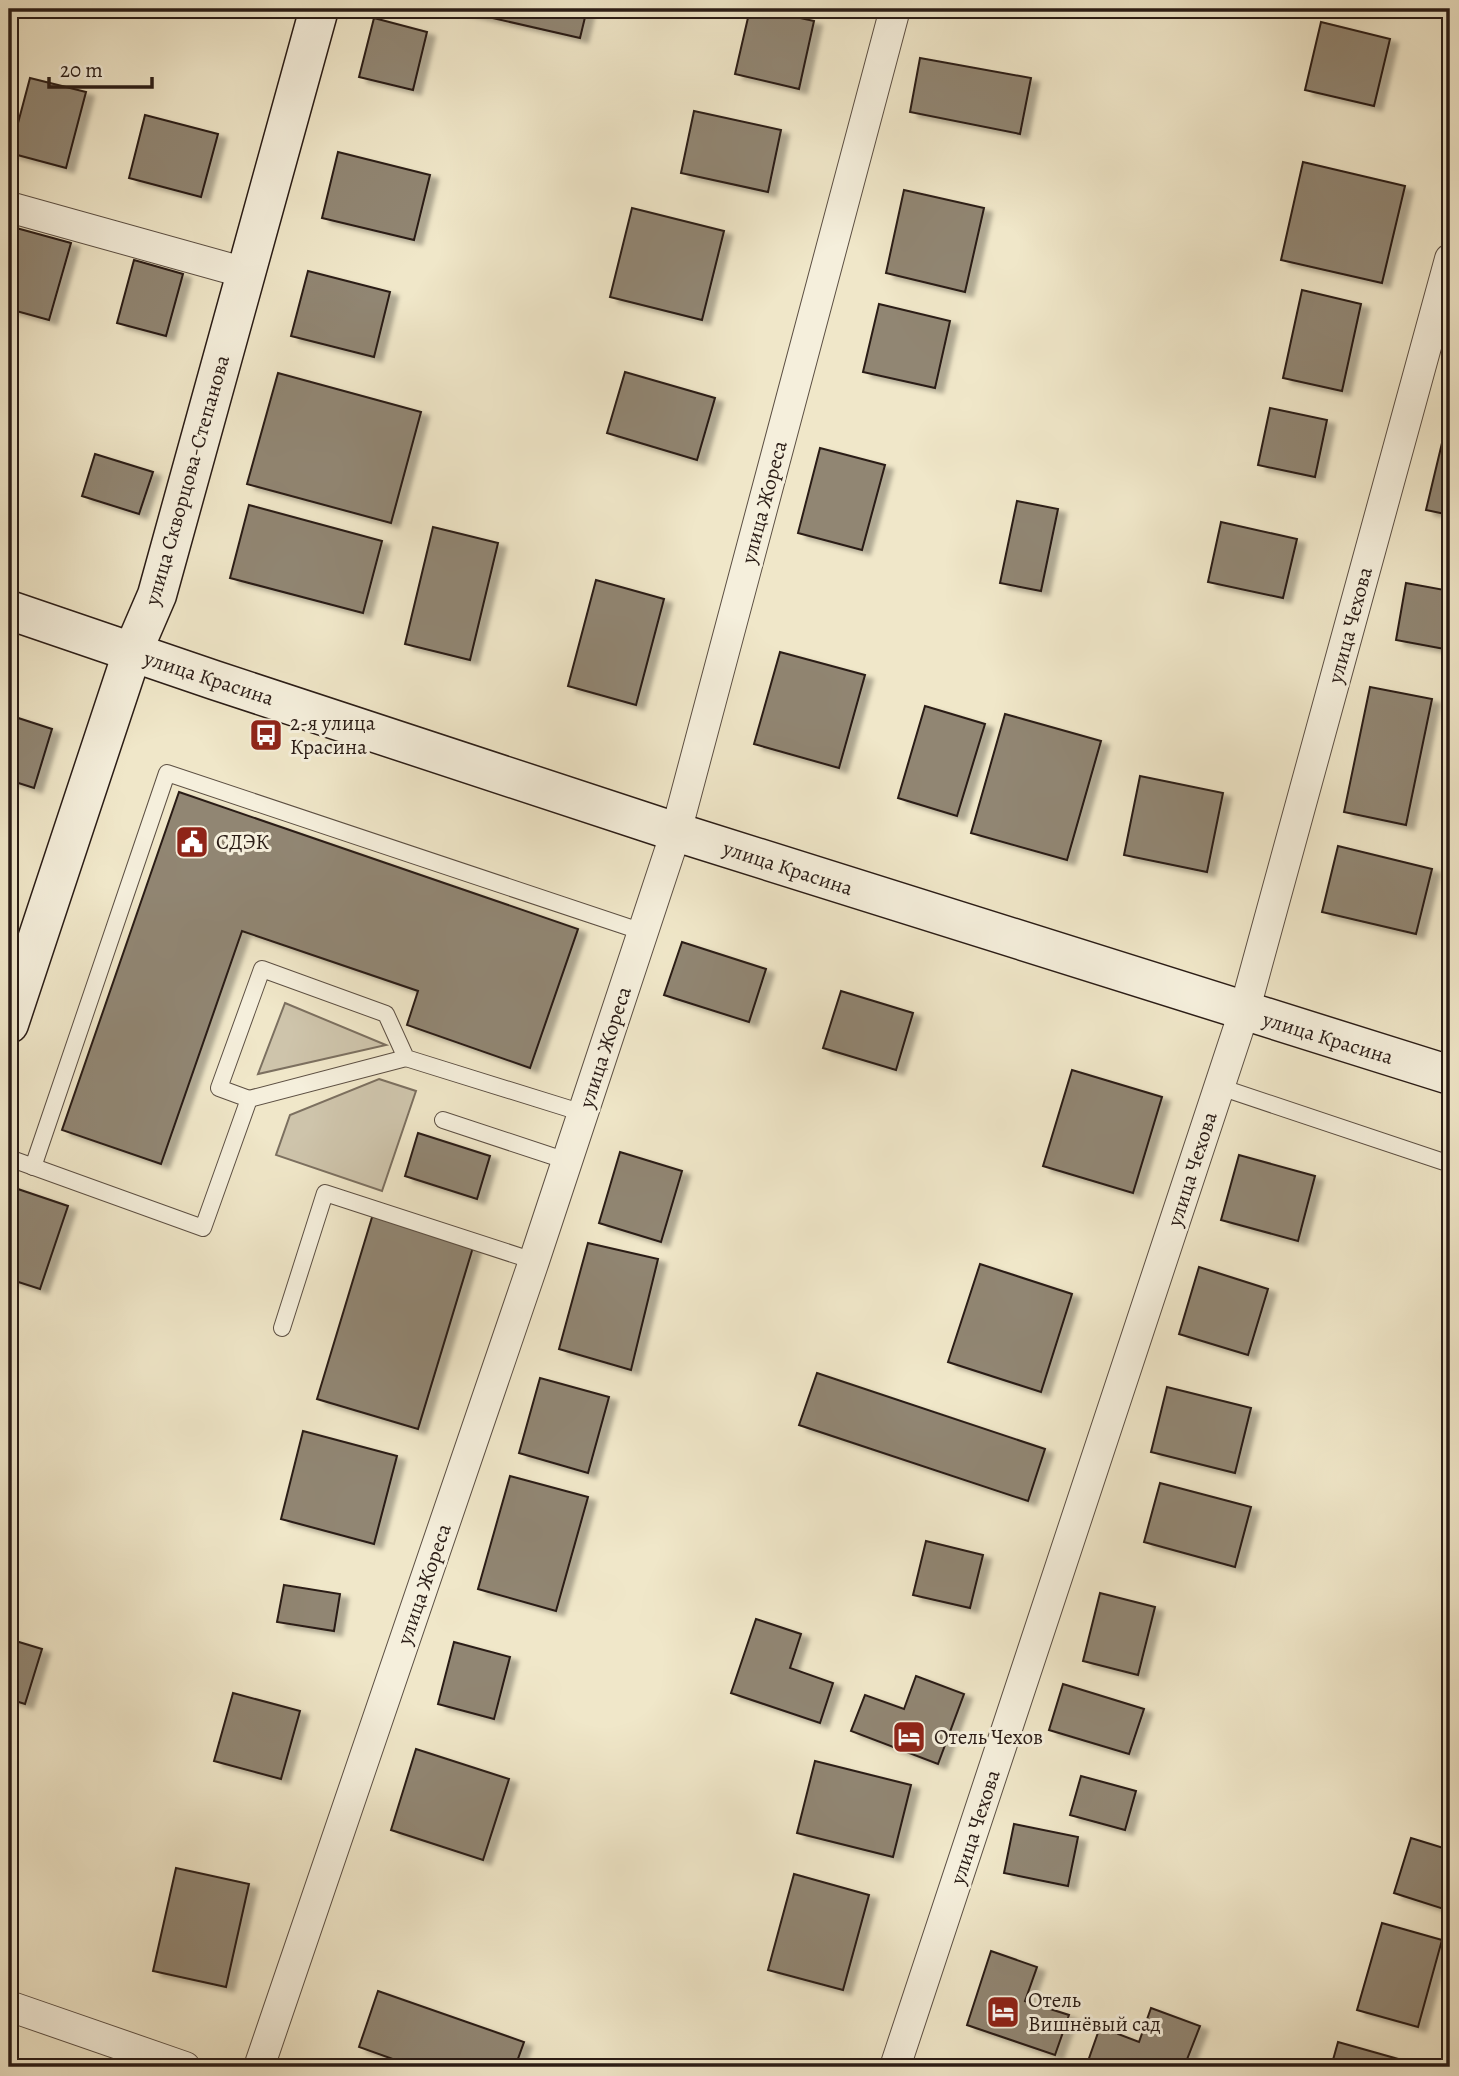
<svg xmlns="http://www.w3.org/2000/svg" width="1459" height="2076" viewBox="0 0 1459 2076" font-family="Alegreya,serif">
  <style>
    .green { fill: #cec4ab; stroke: #7c7060; stroke-width: 2 }
    .building { fill: #918673; stroke: #2a1c16; stroke-width: 2; filter: url(#shadow) }
    .lines { fill: none; stroke-linecap: round; stroke-linejoin: round }
    .lane-casing { stroke: #5c4f43; stroke-width: 18 }
    .street-casing { stroke: #5c4f43; stroke-width: 32 }
    .secondary-casing { stroke: #2a1c16; stroke-width: 41 }
    .lane { stroke: #f5efdc; stroke-width: 16 }
    .street { stroke: #f5efdc; stroke-width: 30 }
    .secondary { stroke: #f5efdc; stroke-width: 38 }
    .labels { text-anchor: middle; stroke-width: 6; stroke-linejoin: round; paint-order: stroke }
    .street-label { font-size: 21px; fill: #2a1c16; stroke: #f5efdc }
    .poi-label { font-size: 21px; fill: #2a1c16; stroke: #f5efdc; text-anchor: start }
  </style>
  <defs>
    <filter id="shadow"><feDropShadow dx="8" dy="4.5" stdDeviation="2" flood-color="#0004"/></filter>
  </defs>
  <rect width="100%" height="100%" fill="#f0e7c9"/>
  <filter id="stains"><feTurbulence type="fractalNoise" baseFrequency=".00286" numOctaves="4"/><feColorMatrix values="0 0 0 0 .2 0 0 0 0 .09 0 0 0 0 .02 0 0 0 .5 -.17"/></filter>
  <radialGradient id="worn" r=".72"><stop offset=".6" stop-color="#630" stop-opacity="0"/><stop offset="1" stop-color="#630" stop-opacity=".3"/></radialGradient>
  <g class="green">
    <polygon points="285,1003 386,1045 258,1074"/>
    <polygon points="379,1079 416,1091 382,1191 276,1155 290,1115"/>
  </g>
  <g class="building">
    <polygon points="453,9 587,9 580,38"/>
    <polygon points="750,9 759,9 814,21 799,89 735,74"/>
    <polygon points="374,18 427,32 413,90 359,77"/>
    <polygon points="1321,22 1390,39 1374,106 1305,90"/>
    <polygon points="920,58 1031,78 1020,134 910,112"/>
    <polygon points="30,78 86,92 66,168 10,153"/>
    <polygon points="694,111 781,130 768,192 681,173"/>
    <polygon points="145,115 218,134 201,197 129,178"/>
    <polygon points="338,152 430,175 414,240 322,218"/>
    <polygon points="1303,162 1405,186 1382,283 1281,260"/>
    <polygon points="904,190 984,208 965,292 886,273"/>
    <polygon points="632,208 724,231 702,320 610,297"/>
    <polygon points="9,226 71,243 49,320 9,309 9,296 15,273 9,271"/>
    <polygon points="134,260 183,274 166,336 117,323"/>
    <polygon points="308,271 390,292 374,357 291,336"/>
    <polygon points="1302,290 1361,304 1342,391 1283,378"/>
    <polygon points="879,304 950,321 935,388 863,372"/>
    <polygon points="625,372 715,398 697,460 607,433"/>
    <polygon points="278,373 421,412 391,523 247,484"/>
    <polygon points="1270,408 1327,420 1315,477 1258,465"/>
    <polygon points="1442,443 1450,445 1450,515 1426,510"/>
    <polygon points="820,448 885,465 862,550 798,533"/>
    <polygon points="95,454 153,472 139,514 82,496"/>
    <polygon points="1017,501 1058,509 1041,591 1000,583"/>
    <polygon points="249,505 382,541 363,613 230,578"/>
    <polygon points="1221,522 1297,539 1283,598 1208,582"/>
    <polygon points="433,527 498,543 470,660 405,644"/>
    <polygon points="596,580 664,599 636,705 568,686"/>
    <polygon points="1406,583 1450,591 1450,650 1396,640"/>
    <polygon points="780,652 865,675 839,768 754,744"/>
    <polygon points="1370,687 1432,699 1406,825 1344,812"/>
    <polygon points="925,706 985,724 957,816 898,798"/>
    <polygon points="1005,714 1101,741 1067,860 971,833"/>
    <polygon points="9,715 52,729 34,788 9,780"/>
    <polygon points="1140,776 1223,793 1207,872 1124,855"/>
    <polygon points="179,792 578,929 530,1068 407,1025 418,991 242,931 161,1164 62,1130"/>
    <polygon points="1338,846 1432,869 1416,934 1322,912"/>
    <polygon points="682,942 766,969 749,1022 664,995"/>
    <polygon points="841,991 913,1013 896,1070 823,1048"/>
    <polygon points="1072,1070 1162,1097 1133,1193 1043,1166"/>
    <polygon points="418,1133 490,1156 477,1199 405,1176"/>
    <polygon points="620,1152 682,1171 661,1242 599,1223"/>
    <polygon points="1239,1155 1315,1176 1298,1241 1221,1220"/>
    <polygon points="9,1186 68,1206 40,1289 9,1279"/>
    <polygon points="373,1214 474,1244 418,1429 317,1399"/>
    <polygon points="588,1243 658,1259 631,1370 559,1349"/>
    <polygon points="980,1264 1072,1294 1041,1392 948,1362"/>
    <polygon points="1199,1267 1268,1289 1248,1355 1179,1334"/>
    <polygon points="817,1373 1045,1449 1028,1501 799,1425"/>
    <polygon points="540,1378 609,1397 588,1473 519,1453"/>
    <polygon points="1167,1387 1251,1408 1235,1473 1151,1452"/>
    <polygon points="303,1431 397,1456 374,1544 281,1519"/>
    <polygon points="510,1476 588,1497 556,1611 478,1589"/>
    <polygon points="1160,1483 1251,1507 1235,1567 1144,1542"/>
    <polygon points="926,1541 983,1555 970,1608 913,1595"/>
    <polygon points="284,1585 340,1594 334,1631 277,1622"/>
    <polygon points="1100,1593 1155,1607 1138,1675 1083,1661"/>
    <polygon points="756,1619 801,1634 790,1668 833,1683 820,1723 731,1693"/>
    <polygon points="9,1639 42,1649 25,1704 9,1699"/>
    <polygon points="454,1642 510,1657 494,1719 438,1704"/>
    <polygon points="916,1676 964,1694 938,1764 851,1731 865,1695 904,1709"/>
    <polygon points="1063,1684 1144,1709 1129,1754 1049,1730"/>
    <polygon points="233,1693 300,1711 281,1779 214,1761"/>
    <polygon points="416,1749 509,1779 483,1860 391,1830"/>
    <polygon points="815,1761 911,1785 893,1857 797,1833"/>
    <polygon points="1081,1776 1136,1791 1125,1830 1070,1815"/>
    <polygon points="1014,1824 1078,1837 1068,1886 1004,1873"/>
    <polygon points="1411,1838 1450,1850 1450,1911 1394,1893"/>
    <polygon points="176,1868 249,1884 226,1987 153,1971"/>
    <polygon points="794,1874 869,1895 843,1990 768,1970"/>
    <polygon points="1382,1923 1442,1940 1418,2027 1357,2010"/>
    <polygon points="991,1951 1037,1967 1025,2001 1069,2015 1055,2055 967,2025"/>
    <polygon points="378,1991 524,2042 515,2067 415,2067 359,2047"/>
    <polygon points="1151,2008 1200,2026 1184,2067 1095,2067 1087,2064 1100,2027 1139,2042"/>
    <polygon points="1338,2042 1409,2062 1408,2067 1331,2067"/>
  </g>
  <g class="lines">
    <defs>
      <g id="lane">
        <polyline points="1220,1087 1450,1164"/>
        <polyline points="249,1099 406,1058"/>
        <polyline points="443,1120 567,1161"/>
        <polyline points="9,1158 203,1228 249,1099 219,1088 262,969 386,1014 406,1058 583,1113"/>
        <polyline points="33,1167 167,773 643,932"/>
        <polyline points="282,1328 325,1193 534,1261"/>
      </g>
      <g id="street">
        <polyline points="9,207 246,273"/>
        <polyline points="9,2006 185,2067"/>
        <polyline points="259,2067 534,1261 676,832 895,9"/>
        <polyline points="895,2067 1244,1012 1450,259"/>
      </g>
      <g id="secondary">
        <polyline points="9,610 214,680 676,832 1450,1075"/>
        <polyline points="9,1024 132,653 157,595 319,9"/>
      </g>
    </defs>
    <use href="#lane" class="lane-casing"/>
    <use href="#street" class="street-casing"/>
    <use href="#secondary" class="secondary-casing"/>
    <use href="#lane" class="lane"/>
    <use href="#street" class="street"/>
    <use href="#secondary" class="secondary"/>
  </g>
  <defs>
    <symbol id="bus-square" viewBox="-11 -11 22 22"><rect x="-9" y="-9" width="18" height="18" rx="4" fill="#8f2418" stroke="#f5efdc"/><path d="M-5-6H5V4H4V6H2V4H-2V6H-4V4H-5ZM-3.5-4V0h7V-4ZM-3.5 1.2v1.5H-2V1.2ZM2 1.2v1.5H3.5V1.2Z" fill="#fff"/></symbol>
    <symbol id="civic-square" viewBox="-11 -11 22 22"><rect x="-9" y="-9" width="18" height="18" rx="4" fill="#8f2418" stroke="#f5efdc"/><path d="M-.6-6.5H3V-4.5H.6V-3L4-1V1h2V6H-6V1h2V-1L-.6-3ZM-1.2 2.5V6h2.4V2.5Z" fill="#fff"/></symbol>
    <symbol id="hotel-square" viewBox="-11 -11 22 22"><rect x="-9" y="-9" width="18" height="18" rx="4" fill="#8f2418" stroke="#f5efdc"/><path d="M-6-4.5h1.5V1H6V5H4.5V3h-9V5H-6ZM-4 0a1.8 1.8 0 1 1 3.6 0ZM.5 0V-2.5h3Q6-2.5 6 0Z" fill="#fff"/></symbol>
  </defs>
  <g fill-rule="evenodd">
    <use href="#bus-square" x="247" y="716" width="38" height="38"/>
    <use href="#civic-square" x="173" y="823" width="38" height="38"/>
    <use href="#hotel-square" x="890" y="1718" width="38" height="38"/>
    <use href="#hotel-square" x="984" y="1993" width="38" height="38"/>
  </g>
  <g class="labels">
    <g class="street-label">
      <text transform="translate(187 480) rotate(-74)" y="7">улица Скворцова-Степанова</text>
      <text transform="translate(764 502) rotate(-75)" y="7">улица Жореса</text>
      <text transform="translate(1350 625) rotate(-75)" y="7">улица Чехова</text>
      <text transform="translate(209 678) rotate(18)" y="7">улица Красина</text>
      <text transform="translate(788 868) rotate(18)" y="7">улица Красина</text>
      <text transform="translate(1328 1038) rotate(17)" y="7">улица Красина</text>
      <text transform="translate(605 1047) rotate(-72)" y="7">улица Жореса</text>
      <text transform="translate(1192 1169) rotate(-72)" y="7">улица Чехова</text>
      <text transform="translate(424 1584) rotate(-71)" y="7">улица Жореса</text>
      <text transform="translate(975 1827) rotate(-72)" y="7">улица Чехова</text>
    </g>
    <g class="poi-label">
      <text x="290" y="730">2-я улица<tspan x="290" dy="24">Красина</tspan></text>
      <text x="216" y="849">СДЭК</text>
      <text x="934" y="1744">Отель Чехов</text>
      <text x="1028" y="2007">Отель<tspan x="1028" dy="24">Вишнёвый сад</tspan></text>
    </g>
  </g>
  <rect width="1459" height="2076" fill="none" stroke="#f0e7c9" stroke-width="35"/>
  <rect x="10" y="10" width="1438" height="2055" fill="none" stroke="#2a1c16" stroke-width="3.5"/>
  <rect x="18" y="18" width="1424" height="2041" fill="none" stroke="#2a1c16" stroke-width="2"/>
  <path d="M49 77v10h103v-10" fill="none" stroke="#2a1c16" stroke-width="3.5"/>
  <text x="60" y="77" font-size="21" fill="#2a1c16" stroke="#f5efdc" stroke-width="5" paint-order="stroke">20 m</text>
  <rect width="100%" height="100%" filter="url(#stains)"/>
  <rect width="100%" height="100%" fill="url(#worn)"/>
</svg>
